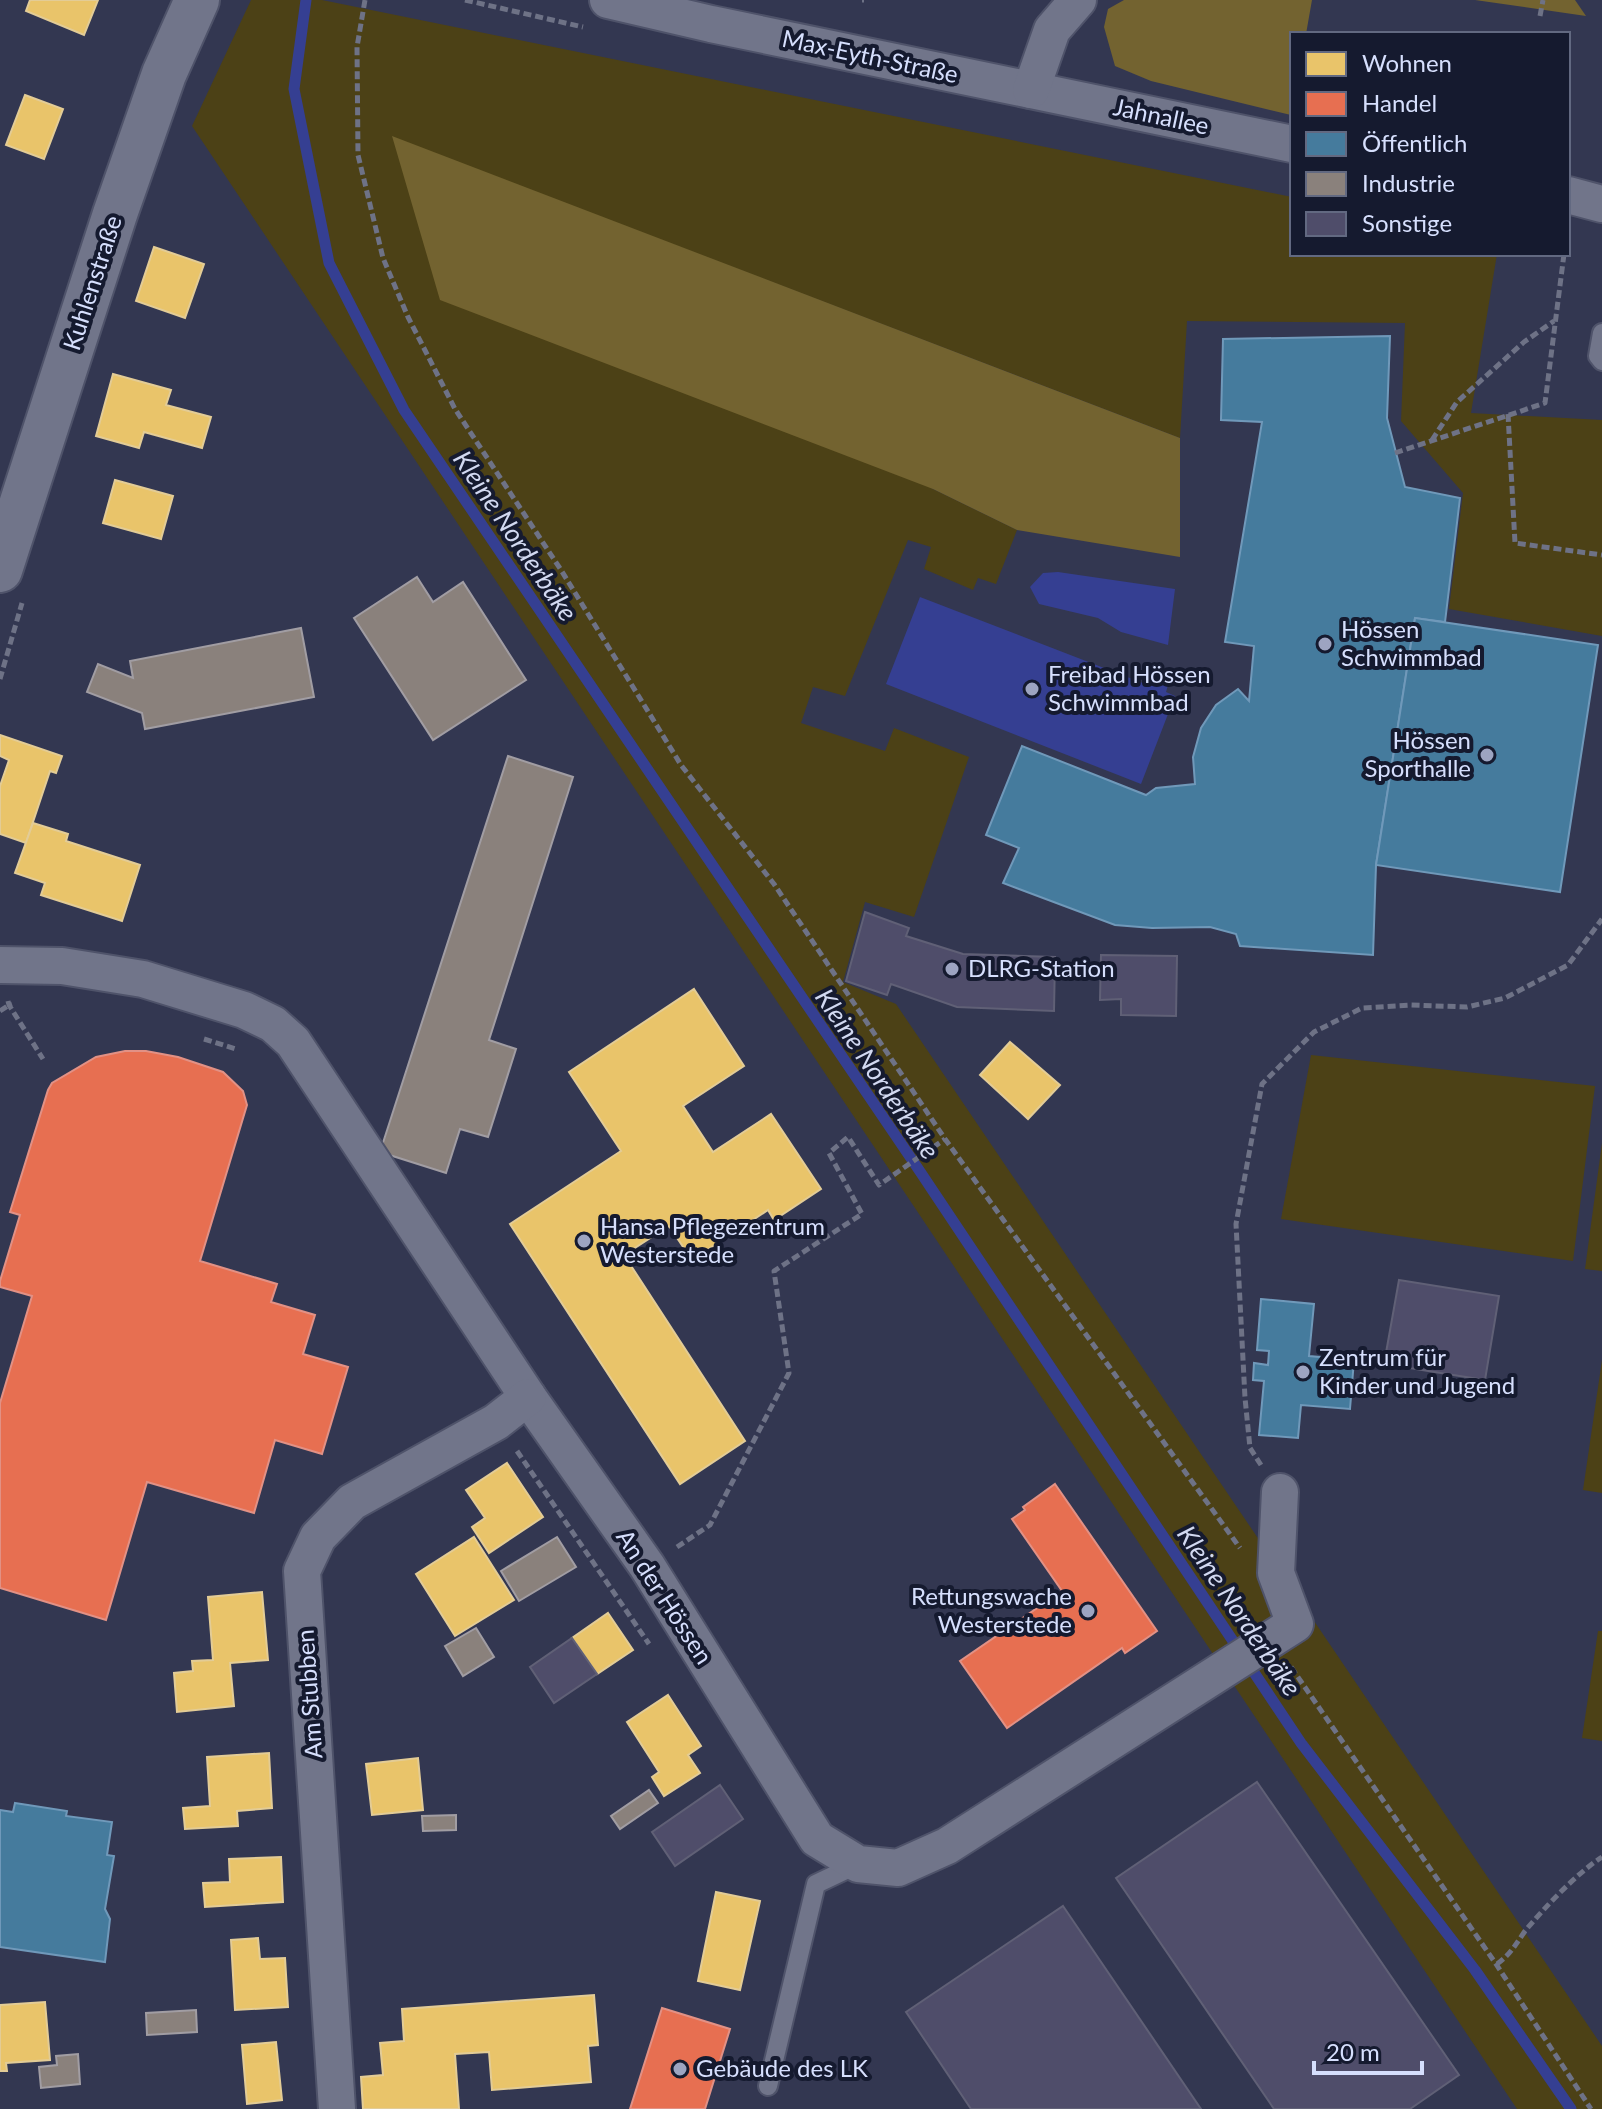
<svg xmlns="http://www.w3.org/2000/svg" width="1602" height="2109" viewBox="0 0 1602 2109" font-family="Lato,sans-serif">
  <style>
    .green { fill: #4c4116 }
    .forest { fill: #736330 }
    .water { fill: #353f92 }
    .homes { fill: #e9c46a; stroke: #e3cc96; stroke-width: 2 }
    .shops { fill: #e76f51; stroke: #e29185; stroke-width: 2 }
    .public { fill: #457b9d; stroke: #7099ba; stroke-width: 2 }
    .industry { fill: #8a817c; stroke: #a19da3; stroke-width: 2 }
    .lines { fill: none; stroke-linecap: round; stroke-linejoin: round }
    .stream { stroke: #353f92; stroke-width: 11 }
    .building { fill: #4f4d6a; stroke: #606076; stroke-width: 2 }
    .lane-casing { stroke: #4f536a; stroke-width: 22 }
    .street-casing { stroke: #4f536a; stroke-width: 40 }
    .secondary-casing { stroke: #4f536a; stroke-width: 48 }
    .path { stroke: #6e7286; stroke-width: 5; stroke-dasharray: 8 4; stroke-linecap: butt }
    .lane { stroke: #71758a; stroke-width: 18 }
    .street { stroke: #71758a; stroke-width: 36 }
    .secondary { stroke: #71758a; stroke-width: 44 }
    .poi-dot { fill: #9da4c1; stroke: #151a2f; stroke-width: 3 }
    .labels { text-anchor: middle; stroke-width: 8; stroke-linejoin: round; paint-order: stroke }
    .street-label { font-size: 24px; fill: #d6dffd; stroke: #151a2f }
    .poi-label { font-size: 24px; fill: #d6dffd; stroke: #151a2f; text-anchor: start }
    .water-label { font-size: 26px; font-style: italic; fill: #d2d9f1; stroke: #151a2f }
  </style>
  <rect width="100%" height="100%" fill="#333751"/>
  <g class="green">
    <polygon points="251,0 322,0 1292,197 1292,254 1497,254 1471,413 1602,420 1602,636 1449,609 1463,493 1401,421 1405,323 1187,321 1180,438 392,137 933,489 1017,530 996,584 978,578 973,590 924,569 931,547 908,540 845,696 813,687 801,723 885,751 894,728 969,757 914,917 865,902 843,982 896,1004 1602,2046 1602,2109 1517,2109 192,126"/>
    <polygon points="1311,1055 1595,1086 1573,1261 1281,1219"/>
    <polygon points="1602,1143 1602,1271 1585,1269"/>
    <polygon points="1602,1360 1602,1493 1583,1490"/>
    <polygon points="1598,1631 1602,1631 1602,1741 1582,1738"/>
  </g>
  <g class="forest">
    <polygon points="1124,0 1312,0 1306,34 1292,34 1291,115 1151,81 1115,66 1104,27 1108,9"/>
    <polygon points="1475,0 1575,0 1586,16"/>
    <polygon points="392,136 1180,438 1180,557 1017,530 933,489 440,300"/>
  </g>
  <g class="water">
    <polygon points="1058,572 1175,589 1168,645 1121,632 1098,618 1039,604 1030,587 1043,573"/>
    <polygon points="920,597 1148,685 1152,676 1169,682 1166,692 1175,696 1141,784 886,684"/>
  </g>
  <g class="homes">
    <polygon points="30,0 98,0 84,35 26,11"/>
    <polygon points="25,95 63,109 44,159 6,145"/>
    <polygon points="154,247 204,264 185,318 136,301"/>
    <polygon points="113,374 171,390 166,405 211,417 202,448 144,432 139,448 96,436"/>
    <polygon points="115,480 173,496 161,539 103,523"/>
    <polygon points="0,735 62,756 56,773 50,771 26,843 0,834 0,786 9,760 0,756"/>
    <polygon points="33,823 68,834 66,841 140,865 122,921 41,895 45,883 15,873"/>
    <polygon points="694,989 744,1066 683,1106 713,1152 771,1114 821,1189 774,1220 768,1210 692,1260 669,1226 624,1255 745,1441 680,1484 510,1224 621,1151 569,1072"/>
    <polygon points="1010,1042 1060,1085 1028,1119 980,1075"/>
    <polygon points="507,1463 543,1517 489,1553 472,1527 485,1518 466,1490"/>
    <polygon points="474,1537 514,1600 455,1636 416,1574"/>
    <polygon points="262,1592 268,1660 230,1663 234,1706 177,1712 174,1673 193,1671 192,1661 213,1660 208,1597"/>
    <polygon points="608,1613 633,1650 597,1674 572,1638"/>
    <polygon points="668,1695 701,1746 688,1755 700,1773 664,1796 652,1777 659,1772 627,1722"/>
    <polygon points="269,1753 272,1808 237,1811 238,1826 185,1829 183,1808 210,1806 207,1757"/>
    <polygon points="418,1758 423,1810 372,1815 366,1764"/>
    <polygon points="281,1857 283,1902 205,1907 203,1883 230,1882 229,1859"/>
    <polygon points="716,1892 760,1901 740,1990 698,1981"/>
    <polygon points="258,1938 260,1959 285,1958 288,2007 235,2010 231,1940"/>
    <polygon points="594,1995 598,2045 588,2046 591,2082 492,2090 489,2052 455,2054 459,2109 363,2109 361,2077 383,2075 380,2043 404,2041 402,2009"/>
    <polygon points="45,2002 50,2060 6,2063 7,2071 0,2071 0,2005"/>
    <polygon points="276,2042 282,2100 247,2104 242,2045"/>
  </g>
  <g class="shops">
    <polygon points="125,1051 146,1051 178,1057 223,1072 243,1091 247,1105 200,1261 277,1284 271,1302 315,1315 303,1354 348,1367 322,1454 275,1440 254,1513 147,1482 106,1620 0,1588 0,1403 32,1296 0,1287 0,1281 20,1215 10,1212 48,1090 52,1083 96,1057"/>
    <polygon points="1055,1484 1157,1631 1125,1653 1122,1648 1007,1728 960,1661 1062,1591 1012,1519 1025,1510 1023,1507"/>
    <polygon points="662,2008 730,2029 705,2109 630,2109"/>
  </g>
  <g class="public">
    <polygon points="1390,336 1387,418 1405,487 1460,498 1445,622 1415,618 1376,865 1373,955 1240,946 1236,934 1210,927 1152,928 1115,925 1003,883 1019,848 986,835 1022,746 1146,795 1156,788 1195,784 1193,757 1201,728 1216,705 1238,689 1249,701 1254,646 1225,642 1262,422 1221,420 1223,339"/>
    <polygon points="1415,618 1598,645 1560,892 1376,865"/>
    <polygon points="1261,1299 1314,1304 1309,1356 1354,1360 1350,1409 1301,1405 1298,1438 1259,1435 1264,1381 1253,1380 1254,1363 1268,1365 1269,1351 1257,1350"/>
    <polygon points="15,1803 67,1811 66,1816 112,1822 107,1855 114,1856 105,1909 110,1919 105,1962 0,1947 0,1810 13,1812"/>
  </g>
  <g class="industry">
    <polygon points="417,577 433,602 463,582 526,680 433,740 354,618"/>
    <polygon points="301,628 314,697 145,729 142,713 87,692 98,664 133,678 130,661"/>
    <polygon points="508,756 573,777 489,1040 516,1049 488,1137 460,1129 446,1173 380,1152"/>
    <polygon points="557,1537 576,1567 519,1601 501,1571"/>
    <polygon points="476,1628 494,1657 463,1676 445,1646"/>
    <polygon points="649,1790 658,1803 620,1829 611,1816"/>
    <polygon points="456,1815 456,1830 423,1831 422,1816"/>
    <polygon points="196,2010 197,2032 147,2035 146,2013"/>
    <polygon points="78,2054 80,2084 41,2088 39,2067 57,2065 56,2056"/>
  </g>
  <g class="lines">
    <polyline class="stream" points="306,0 294,89 329,263 404,410 921,1173 1301,1743 1475,1970 1571,2109"/>
  </g>
  <g class="building">
    <polygon points="865,912 909,928 906,936 963,954 1055,957 1054,1011 957,1007 891,984 887,995 846,981"/>
    <polygon points="1101,955 1177,956 1176,1016 1121,1015 1121,999 1100,1000"/>
    <polygon points="1399,1280 1499,1296 1485,1380 1384,1364"/>
    <polygon points="572,1638 597,1674 554,1703 530,1667"/>
    <polygon points="1257,1782 1459,2075 1410,2109 1274,2109 1116,1878"/>
    <polygon points="720,1785 743,1819 675,1866 652,1832"/>
    <polygon points="1063,1906 1201,2109 971,2109 906,2012"/>
  </g>
  <g class="lines">
    <defs>
      <g id="lane">
        <polyline points="1602,333 1598,356 1602,361"/>
        <polyline points="768,2086 816,1884 858,1864"/>
      </g>
      <g id="street">
        <polyline points="608,0 711,24 1292,144"/>
        <polyline points="1031,90 1052,30 1078,0"/>
        <polyline points="1568,195 1602,204"/>
        <polyline points="0,965 62,966 143,979 244,1010 273,1024 293,1042 528,1397 647,1566 817,1839 858,1864 898,1868 947,1846 1295,1624 1276,1573 1280,1492"/>
        <polyline points="337,2109 302,1571 318,1537 352,1502 496,1422 528,1397"/>
      </g>
      <polyline id="secondary" points="0,570 115,214 164,74 197,0"/>
    </defs>
    <use href="#lane" class="lane-casing"/>
    <use href="#street" class="street-casing"/>
    <use href="#secondary" class="secondary-casing"/>
    <g class="path">
      <polyline points="365,0 357,47 358,155 383,258 408,317 455,409 561,570 681,765 774,884 945,1139 1240,1548"/>
      <polyline points="465,0 583,27"/>
      <polyline points="862,0 864,0"/>
      <polyline points="1540,16 1543,0"/>
      <polyline points="1508,414 1515,543 1602,555"/>
      <polyline points="1432,440 1457,402 1524,342 1554,321"/>
      <polyline points="1395,453 1545,403 1564,254"/>
      <polyline points="0,679 22,603"/>
      <polyline points="12,1004 9,1005 43,1059"/>
      <polyline points="0,1011 9,1005 8,1001"/>
      <polyline points="204,1039 236,1049"/>
      <polyline points="517,1451 649,1644"/>
      <polyline points="1261,1465 1250,1448 1245,1398 1236,1224 1262,1084 1314,1032 1362,1008 1411,1005 1467,1007 1505,998 1568,965 1602,919"/>
      <polyline points="677,1547 710,1525 789,1373 774,1271 862,1214 829,1153 848,1137 879,1185 945,1139"/>
      <polyline points="1291,1667 1496,1964 1591,2109"/>
      <path d="M1497,1964C1510,1955 1516,1944 1525,1931C1545,1907 1576,1874 1602,1857"/>
    </g>
    <use href="#lane" class="lane"/>
    <use href="#street" class="street"/>
    <use href="#secondary" class="secondary"/>
  </g>
  <g class="poi-dot">
    <circle cx="1325" cy="644" r="8"/>
    <circle cx="1032" cy="689" r="8"/>
    <circle cx="1487" cy="755" r="8"/>
    <circle cx="952" cy="969" r="8"/>
    <circle cx="584" cy="1241" r="8"/>
    <circle cx="1303" cy="1372" r="8"/>
    <circle cx="1088" cy="1611" r="8"/>
    <circle cx="680" cy="2069" r="8"/>
  </g>
  <g class="labels">
    <g class="street-label">
      <text transform="translate(870 57) rotate(12)" y="8">Max-Eyth-Straße</text>
      <text transform="translate(1161 117) rotate(12)" y="8">Jahnallee</text>
      <text transform="translate(93 283) rotate(-72)" y="8">Kuhlenstraße</text>
      <text transform="translate(664 1597) rotate(57)" y="8">An der Hössen</text>
      <text transform="translate(310 1694) rotate(-94)" y="8">Am Stubben</text>
    </g>
    <g class="poi-label">
      <text x="1341" y="638">Hössen<tspan x="1341" dy="28">Schwimmbad</tspan></text>
      <text x="1048" y="683">Freibad Hössen<tspan x="1048" dy="28">Schwimmbad</tspan></text>
      <text x="1471" y="749" text-anchor="end">Hössen<tspan x="1471" dy="28">Sporthalle</tspan></text>
      <text x="968" y="977">DLRG-Station</text>
      <text x="600" y="1235">Hansa Pflegezentrum<tspan x="600" dy="28">Westerstede</tspan></text>
      <text x="1319" y="1366">Zentrum für<tspan x="1319" dy="28">Kinder und Jugend</tspan></text>
      <text x="1072" y="1605" text-anchor="end">Rettungswache<tspan x="1072" dy="28">Westerstede</tspan></text>
      <text x="696" y="2077">Gebäude des LK</text>
    </g>
    <g class="water-label">
      <text transform="translate(515 536) rotate(56)" y="9">Kleine Norderbäke</text>
      <text transform="translate(877 1074) rotate(56)" y="9">Kleine Norderbäke</text>
      <text transform="translate(1239 1611) rotate(56)" y="9">Kleine Norderbäke</text>
    </g>
  </g>
  <rect x="1290" y="32" width="280" height="224" fill="#151a2f" stroke="#626981" stroke-width="2"/>
  <rect x="1306" y="52" width="40" height="24" fill="#e9c46a" stroke="#626981" stroke-width="2"/>
  <text x="1362" y="72" font-size="24" fill="#d6dffd">Wohnen</text>
  <rect x="1306" y="92" width="40" height="24" fill="#e76f51" stroke="#626981" stroke-width="2"/>
  <text x="1362" y="112" font-size="24" fill="#d6dffd">Handel</text>
  <rect x="1306" y="132" width="40" height="24" fill="#457b9d" stroke="#626981" stroke-width="2"/>
  <text x="1362" y="152" font-size="24" fill="#d6dffd">Öffentlich</text>
  <rect x="1306" y="172" width="40" height="24" fill="#8a817c" stroke="#626981" stroke-width="2"/>
  <text x="1362" y="192" font-size="24" fill="#d6dffd">Industrie</text>
  <rect x="1306" y="212" width="40" height="24" fill="#4f4d6a" stroke="#626981" stroke-width="2"/>
  <text x="1362" y="232" font-size="24" fill="#d6dffd">Sonstige</text>
  <path d="M1314 2061v12h108v-12" fill="none" stroke="#d6dffd" stroke-width="4"/>
  <text x="1326" y="2061" font-size="24" fill="#d6dffd" stroke="#151a2f" stroke-width="6" paint-order="stroke">20 m</text>
</svg>
